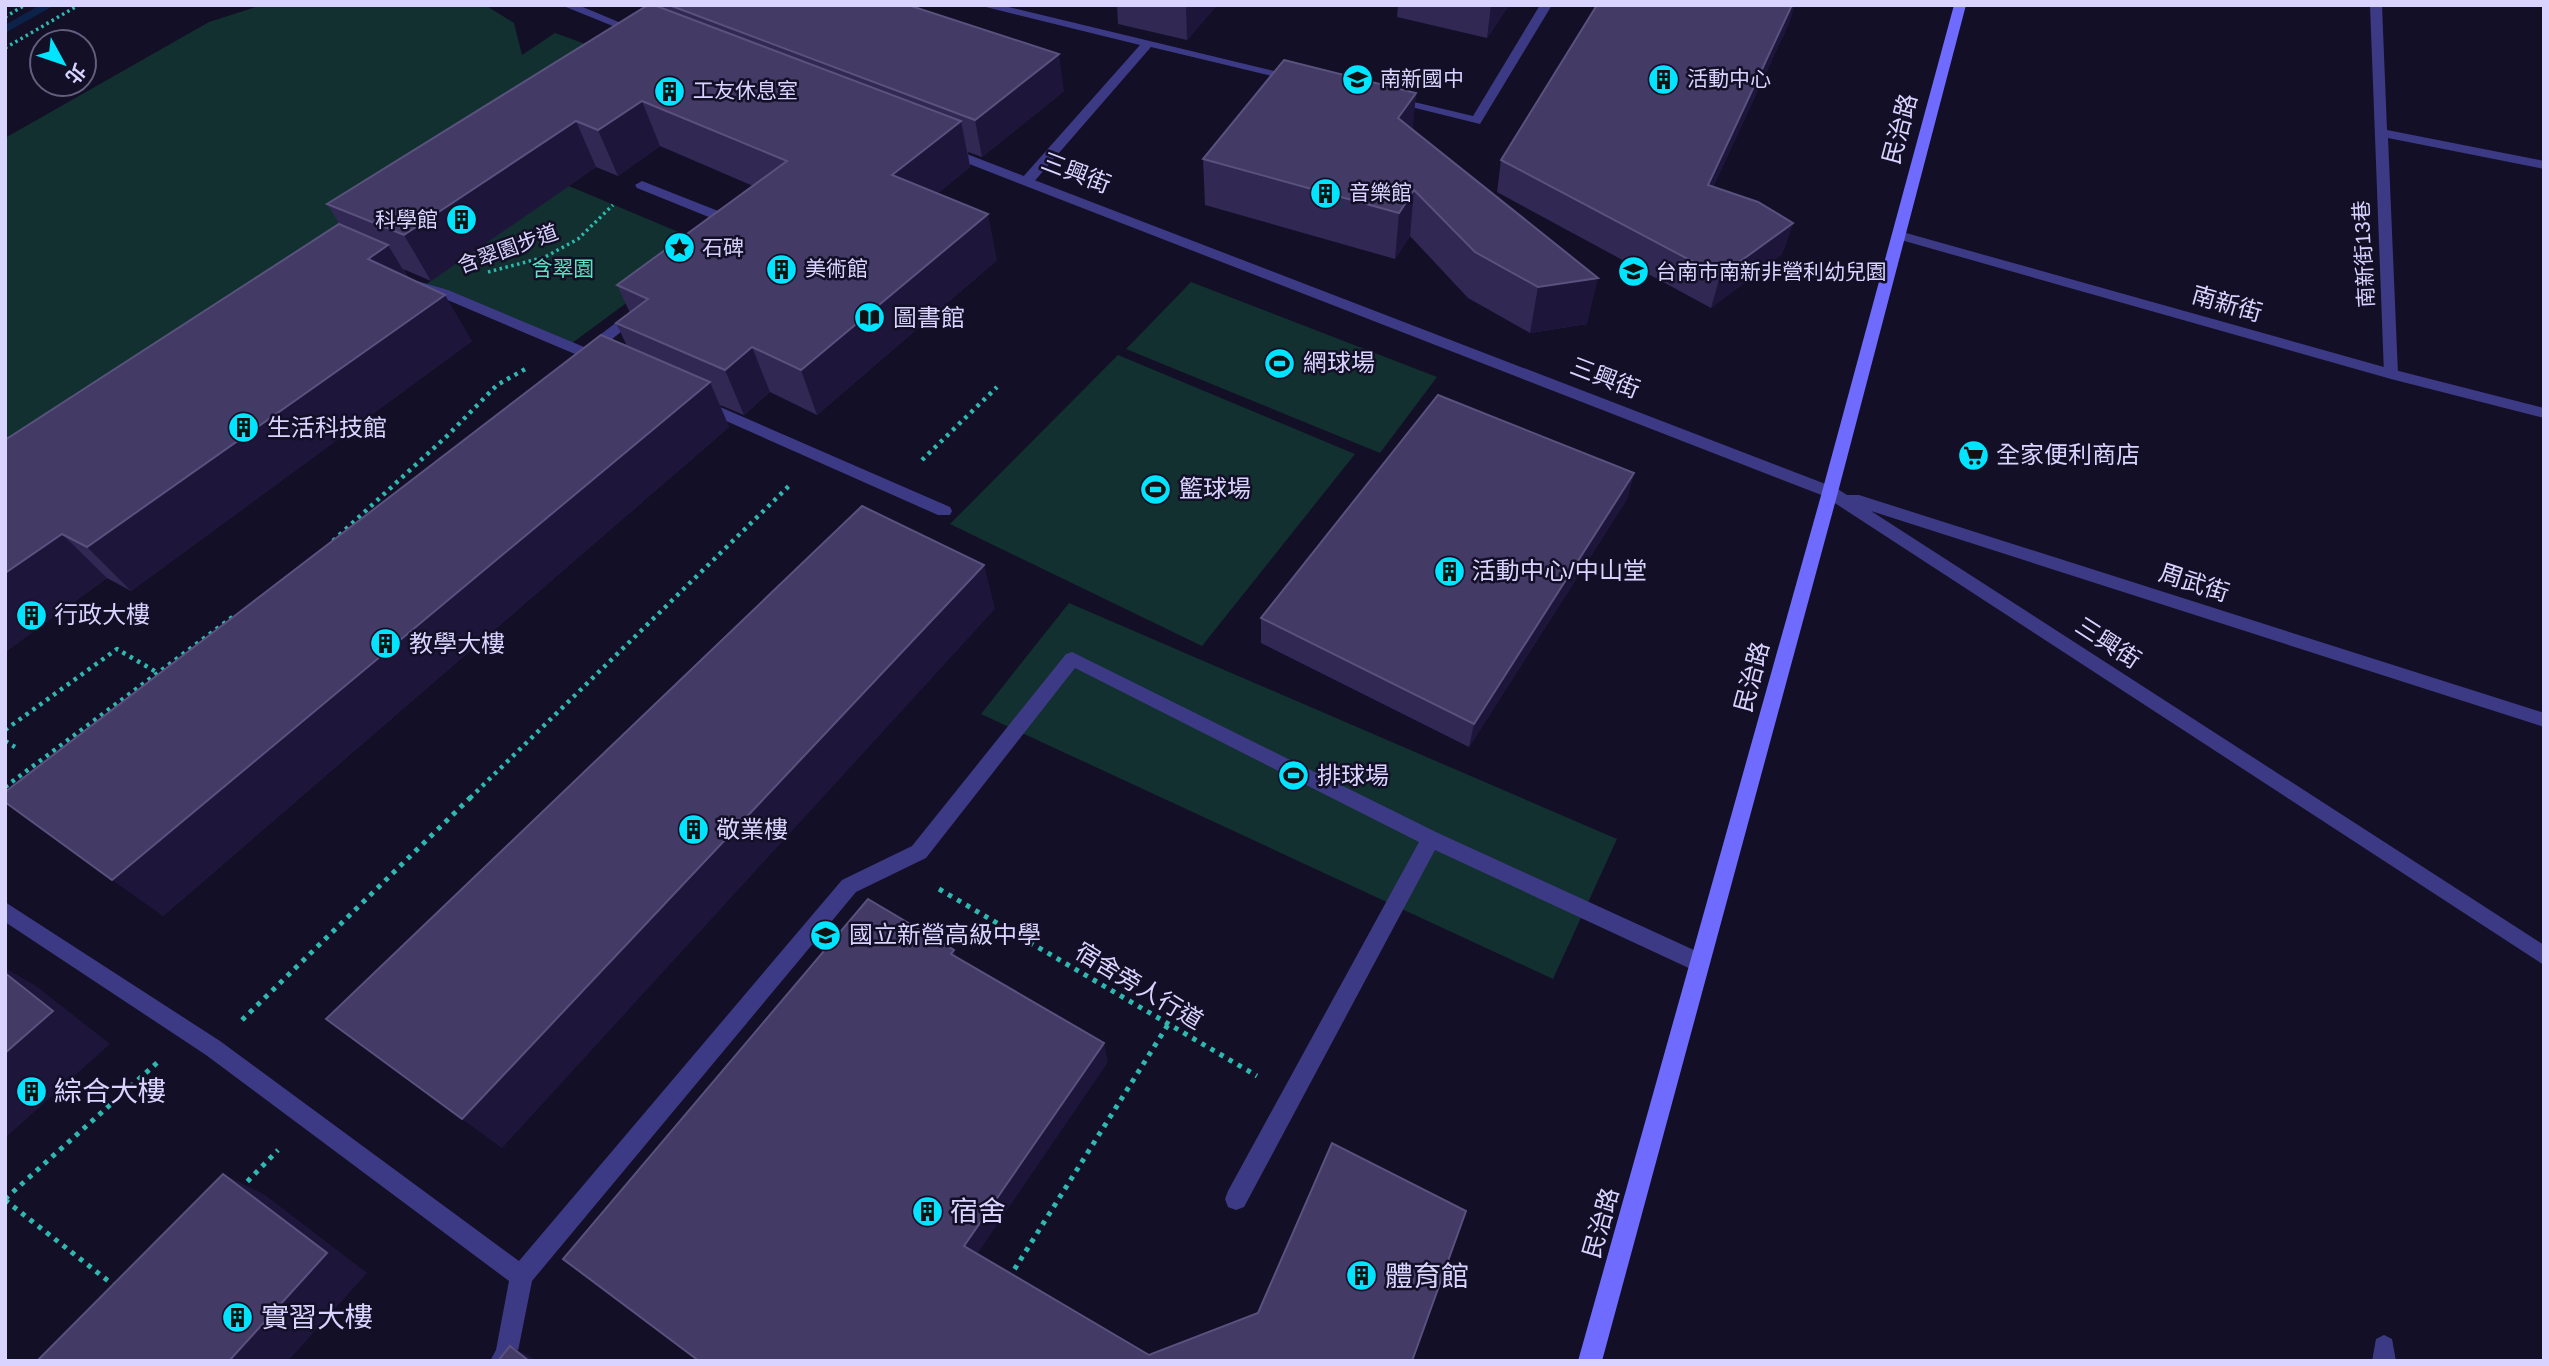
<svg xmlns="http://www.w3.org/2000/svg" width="2549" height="1366" viewBox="0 0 2549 1366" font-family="Arial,'Noto Sans TC',sans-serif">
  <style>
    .green { fill: #12302f }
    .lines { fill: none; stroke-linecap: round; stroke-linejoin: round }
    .stream { fill: #0c2248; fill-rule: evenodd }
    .path-far2 { stroke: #2fb8b0; stroke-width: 3.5; stroke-dasharray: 2.5 3.5; stroke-linecap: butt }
    .path-far1 { stroke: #2fb8b0; stroke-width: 4.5; stroke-dasharray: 3.5 5; stroke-linecap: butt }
    .path { stroke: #2fb8b0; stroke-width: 5; stroke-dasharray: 4.5 6; stroke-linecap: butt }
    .lane { fill: #3d3a85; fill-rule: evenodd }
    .street { fill: #3d3a85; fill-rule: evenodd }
    .secondary { fill: #6f6bff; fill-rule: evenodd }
    .wall { fill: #312854 }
    .shaded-wall { fill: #1d163a }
    .building { fill: #433a66; stroke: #5a527e; stroke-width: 2 }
    .labels { text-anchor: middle; stroke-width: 5; stroke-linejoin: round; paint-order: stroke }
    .far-poi-label { font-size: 21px; fill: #d9d4ff; stroke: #130f26; text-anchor: start }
    .far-street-label { font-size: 21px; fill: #d9d4ff; stroke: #130f26 }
    .far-park-label { font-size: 21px; fill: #5fe0c0; stroke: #130f26 }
    .street-label { font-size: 24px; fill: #d9d4ff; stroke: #130f26 }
    .poi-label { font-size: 24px; fill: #d9d4ff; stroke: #130f26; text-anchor: start }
    .near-poi-label { font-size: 28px; fill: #d9d4ff; stroke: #130f26; text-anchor: start }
  </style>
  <rect width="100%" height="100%" fill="#130f26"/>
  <g class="green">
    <polygon points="262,5 485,5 514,23 522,55 555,33 602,50 5,448 5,138 209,22"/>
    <polygon points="569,186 688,236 693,254 568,346 422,287"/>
    <polygon points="1191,282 1437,377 1380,453 1126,349"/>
    <polygon points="1118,355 1355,454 1202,646 950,524"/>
    <polygon points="1069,603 1617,839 1553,979 981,714"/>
  </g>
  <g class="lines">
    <polygon class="stream" points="40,5 55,5 5,33 5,25"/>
    <g class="path-far2">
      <polyline points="5,17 25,5"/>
      <polyline points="5,48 79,5"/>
      <polyline points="488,272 545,257 578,239 613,205"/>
    </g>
    <g class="path-far1">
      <polyline points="922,460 997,387"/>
      <polyline points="333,541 448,435 497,385 527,368"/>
      <polyline points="5,730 117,649 158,673"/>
      <polyline points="5,741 15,747"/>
      <polyline points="5,787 234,616"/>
      <polyline points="470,798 792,483"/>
    </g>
    <g class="path">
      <polyline points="939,889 1257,1076"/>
      <polyline points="242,1020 472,796"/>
      <polyline points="240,1189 278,1150"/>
      <polyline points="5,1199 158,1062"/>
      <polyline points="5,1200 116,1287"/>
      <polyline points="1009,1278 1169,1023"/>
    </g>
    <g class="lane">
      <polygon points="978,5 1000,5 1303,78 1297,82 1151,47 1032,184 1022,184 1022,178 1140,45"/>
      <polygon points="1540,5 1552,5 1480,124 1387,101 1393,97 1473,116"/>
      <polygon points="2370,5 2382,5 2387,130 2544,161 2544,169 2388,138 2398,374 2391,379 2384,374"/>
      <polygon points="642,181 741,220 743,223 736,227 731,226 637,188 635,185"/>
      <polygon points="417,281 448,290 584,347 630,312 640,312 642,315 596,352 608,360 601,365 438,296 412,288 410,285"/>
      <polygon points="704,400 950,507 952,511 950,515 938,515 699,409 696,405 699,401"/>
      <polygon points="1072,652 1438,833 1707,956 1710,963 1707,970 1700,972 1693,970 1435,850 1244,1207 1236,1210 1228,1207 1225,1199 1228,1191 1419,842 1075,668 926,858 856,892 532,1281 516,1361 490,1361 496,1350 509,1281 206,1055 5,922 5,902 220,1041 519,1261 842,880 912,846 1066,654"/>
      <polygon points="2384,1335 2392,1339 2396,1361 2372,1361 2376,1339"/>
    </g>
    <g class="street">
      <polygon points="561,5 578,5 645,33 635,35"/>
      <polygon points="946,146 1836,488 1847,495 1859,495 2544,713 2544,727 1871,511 2544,945 2544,965 1824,496 941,153 941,147"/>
      <polygon points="1899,231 2391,369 2544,408 2544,418 2391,379 1894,238 1892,235"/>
    </g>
    <polygon class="secondary" points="1954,5 1966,5 1838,492 1602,1361 1578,1361 1822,492"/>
  </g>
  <g class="wall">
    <polygon points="646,5 908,5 1064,91 982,157 968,152 970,167 938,193 997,260 817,415 770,392 744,415 720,405 729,427 163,916 627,346 616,323 630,313 617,285 753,186 660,146 618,176 596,167 431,281 403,269 408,277 472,341 131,591 107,578 5,652 5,440 340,225 327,204 647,6"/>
    <polygon points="1117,5 1217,5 1187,40 1118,24"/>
    <polygon points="1398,5 1509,5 1487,38 1397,17"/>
    <polygon points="1790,21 1713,187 1793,223 1782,254 1711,308 1497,192 1501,160"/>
    <polygon points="1416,93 1412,129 1587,324 1530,333 1468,298 1410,236 1395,259 1205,205 1203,159"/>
    <polygon points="1634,473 1627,499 1469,747 1261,643 1261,618"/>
  </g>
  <g class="shaded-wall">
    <polygon points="1186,5 1217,5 1187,40"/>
    <polygon points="1491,5 1509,5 1487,38"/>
    <polygon points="1792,5 1795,5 1790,21 1699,217 1708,185"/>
    <polygon points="1059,54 1064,91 982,157 975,120"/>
    <polygon points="1416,93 1412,139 1398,118"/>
    <polygon points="642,101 660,146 618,176 598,130"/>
    <polygon points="576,121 596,167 431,281 404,235"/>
    <polygon points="961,121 970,167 904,221 892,175"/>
    <polygon points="1414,190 1410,236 1395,259 1399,213"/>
    <polygon points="988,214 997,260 817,415 801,370"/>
    <polygon points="1793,223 1782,254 1711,308 1720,276"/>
    <polygon points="388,245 416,291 368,259"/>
    <polygon points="1598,278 1587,324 1530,333 1538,287"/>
    <polygon points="445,295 472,341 131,591 87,547"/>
    <polygon points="752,347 770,392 744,415 725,370"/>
    <polygon points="710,382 729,427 163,916 112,880"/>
    <polygon points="1634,473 1627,499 1469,747 1474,724"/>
    <polygon points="62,534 107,578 5,652 5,573"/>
    <polygon points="984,565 995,609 502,1148 462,1119"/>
    <polygon points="954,950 963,970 951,954"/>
    <polygon points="5,968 36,986 110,1044 5,1138"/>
    <polygon points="1104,1043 1108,1062 973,1260 964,1246"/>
    <polygon points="223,1174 265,1195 367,1273 288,1361 229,1361"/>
    <polygon points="510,1346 531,1357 536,1361 529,1361"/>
  </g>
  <g class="building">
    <polygon points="648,5 654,5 961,121 892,175 988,214 801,370 752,347 725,370 616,323 648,299 617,285 787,161 642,101 598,130 576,121 404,235 327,204"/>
    <polygon points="669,5 908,5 1059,54 975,120"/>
    <polygon points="1597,5 1792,5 1708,185 1758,202 1793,223 1720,276 1501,160"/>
    <polygon points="1284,60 1416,93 1398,118 1598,278 1538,287 1475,252 1414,190 1399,213 1203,159"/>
    <polygon points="339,224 388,245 368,259 445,295 87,547 62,534 5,573 5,440"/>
    <polygon points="601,335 710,382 112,880 5,802 5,792"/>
    <polygon points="1438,395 1634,473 1474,724 1261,618"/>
    <polygon points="862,506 984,565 462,1119 326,1019"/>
    <polygon points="868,899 954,950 951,954 1104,1043 964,1246 1149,1355 1258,1313 1332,1143 1466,1211 1412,1361 699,1361 563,1259"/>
    <polygon points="5,973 53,1011 5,1053"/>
    <polygon points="223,1174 327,1253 229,1361 37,1361"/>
    <polygon points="510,1346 529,1361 498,1361"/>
  </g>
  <defs>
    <symbol id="school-disc" viewBox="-11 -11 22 22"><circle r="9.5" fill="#00e5ff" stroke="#130f26"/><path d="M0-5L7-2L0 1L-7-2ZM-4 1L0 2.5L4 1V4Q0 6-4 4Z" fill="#111"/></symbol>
    <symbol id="building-disc" viewBox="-11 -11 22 22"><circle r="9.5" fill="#00e5ff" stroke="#130f26"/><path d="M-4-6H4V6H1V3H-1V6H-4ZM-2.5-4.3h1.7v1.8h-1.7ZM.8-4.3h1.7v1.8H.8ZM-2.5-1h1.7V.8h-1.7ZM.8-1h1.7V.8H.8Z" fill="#111"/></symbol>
    <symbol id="sight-disc" viewBox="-11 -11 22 22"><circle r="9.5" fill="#00e5ff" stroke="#130f26"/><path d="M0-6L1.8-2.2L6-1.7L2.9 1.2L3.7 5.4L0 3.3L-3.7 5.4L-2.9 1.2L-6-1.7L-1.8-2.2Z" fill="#111"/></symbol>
    <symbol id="library-disc" viewBox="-11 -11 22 22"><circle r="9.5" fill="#00e5ff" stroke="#130f26"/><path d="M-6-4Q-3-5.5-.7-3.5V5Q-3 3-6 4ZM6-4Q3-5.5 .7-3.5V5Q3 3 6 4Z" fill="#111"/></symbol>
    <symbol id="stadium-disc" viewBox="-11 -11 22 22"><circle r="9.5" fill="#00e5ff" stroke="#130f26"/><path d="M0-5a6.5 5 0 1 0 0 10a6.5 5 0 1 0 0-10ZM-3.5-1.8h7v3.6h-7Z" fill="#111"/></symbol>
    <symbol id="supermarket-disc" viewBox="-11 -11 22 22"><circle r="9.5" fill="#00e5ff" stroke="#130f26"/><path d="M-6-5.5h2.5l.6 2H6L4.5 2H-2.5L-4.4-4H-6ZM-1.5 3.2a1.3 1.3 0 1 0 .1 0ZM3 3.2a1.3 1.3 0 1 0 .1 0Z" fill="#111"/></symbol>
  </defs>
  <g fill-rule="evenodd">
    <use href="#school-disc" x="1340" y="62" width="35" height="35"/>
    <use href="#building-disc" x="1646" y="62" width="35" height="35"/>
    <use href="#building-disc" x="652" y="74" width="35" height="35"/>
    <use href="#building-disc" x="1308" y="176" width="35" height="35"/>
    <use href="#building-disc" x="444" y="202" width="35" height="35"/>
    <use href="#sight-disc" x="662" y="230" width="35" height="35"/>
    <use href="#building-disc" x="764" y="252" width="35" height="35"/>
    <use href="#school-disc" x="1616" y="254" width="35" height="35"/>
    <use href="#library-disc" x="852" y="300" width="35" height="35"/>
    <use href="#stadium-disc" x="1262" y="346" width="35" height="35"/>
    <use href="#building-disc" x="226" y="410" width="35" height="35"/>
    <use href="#supermarket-disc" x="1956" y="438" width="35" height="35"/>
    <use href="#stadium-disc" x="1138" y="472" width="35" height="35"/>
    <use href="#building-disc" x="1432" y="554" width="35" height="35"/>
    <use href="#building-disc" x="14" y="598" width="35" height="35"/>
    <use href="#building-disc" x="368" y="626" width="35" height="35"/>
    <use href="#stadium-disc" x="1276" y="758" width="35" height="35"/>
    <use href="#building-disc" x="676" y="812" width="35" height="35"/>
    <use href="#school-disc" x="808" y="918" width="35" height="35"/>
    <use href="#building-disc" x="14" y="1074" width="35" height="35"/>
    <use href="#building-disc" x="910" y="1194" width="35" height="35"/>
    <use href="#building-disc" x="1344" y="1258" width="35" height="35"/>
    <use href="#building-disc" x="220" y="1300" width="35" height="35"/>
  </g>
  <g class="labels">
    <g class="far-poi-label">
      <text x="1380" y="86">南新國中</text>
      <text x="1687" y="86">活動中心</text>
      <text x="693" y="98">工友休息室</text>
      <text x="1349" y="200">音樂館</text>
      <text x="438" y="227" text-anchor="end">科學館</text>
      <text x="702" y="255">石碑</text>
      <text x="805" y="276">美術館</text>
      <text x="1656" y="279">台南市南新非營利幼兒園</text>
    </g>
    <g class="far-street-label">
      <text transform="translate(508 249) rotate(-20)" y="7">含翠園步道</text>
      <text transform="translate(2364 254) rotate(-93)" y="7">南新街13巷</text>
    </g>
    <g class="far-park-label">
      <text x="563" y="276">含翠園</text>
    </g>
    <g class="street-label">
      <text transform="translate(1900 129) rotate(-75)" y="8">民治路</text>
      <text transform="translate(1076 173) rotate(21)" y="8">三興街</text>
      <text transform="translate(2227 304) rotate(16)" y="8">南新街</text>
      <text transform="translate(1605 378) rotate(21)" y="8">三興街</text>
      <text transform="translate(2194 583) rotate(18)" y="8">周武街</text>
      <text transform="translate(2108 643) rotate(33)" y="8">三興街</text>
      <text transform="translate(1752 677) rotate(-75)" y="8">民治路</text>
      <text transform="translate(1139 986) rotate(31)" y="8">宿舍旁人行道</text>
      <text transform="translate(1601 1223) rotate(-74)" y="8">民治路</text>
    </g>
    <g class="poi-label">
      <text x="893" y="326">圖書館</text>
      <text x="1303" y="371">網球場</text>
      <text x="267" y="436">生活科技館</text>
      <text x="1996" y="463">全家便利商店</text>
      <text x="1179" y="497">籃球場</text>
      <text x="1472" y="579">活動中心/中山堂</text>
      <text x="54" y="623">行政大樓</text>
      <text x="409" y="652">教學大樓</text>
      <text x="1317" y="784">排球場</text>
      <text x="716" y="838">敬業樓</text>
      <text x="849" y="943">國立新營高級中學</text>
    </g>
    <g class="near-poi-label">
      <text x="54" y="1101">綜合大樓</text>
      <text x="950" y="1221">宿舍</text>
      <text x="1385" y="1286">體育館</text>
      <text x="261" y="1327">實習大樓</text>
    </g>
  </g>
  <rect width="2549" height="1366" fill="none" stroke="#d9d4ff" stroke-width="14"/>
  <g transform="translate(63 63) rotate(130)"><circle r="33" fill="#130f26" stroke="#625e7d" stroke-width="2"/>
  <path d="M0-5L12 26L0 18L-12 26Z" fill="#00e5ff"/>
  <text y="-10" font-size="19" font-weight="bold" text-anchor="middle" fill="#d9d4ff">北</text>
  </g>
</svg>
